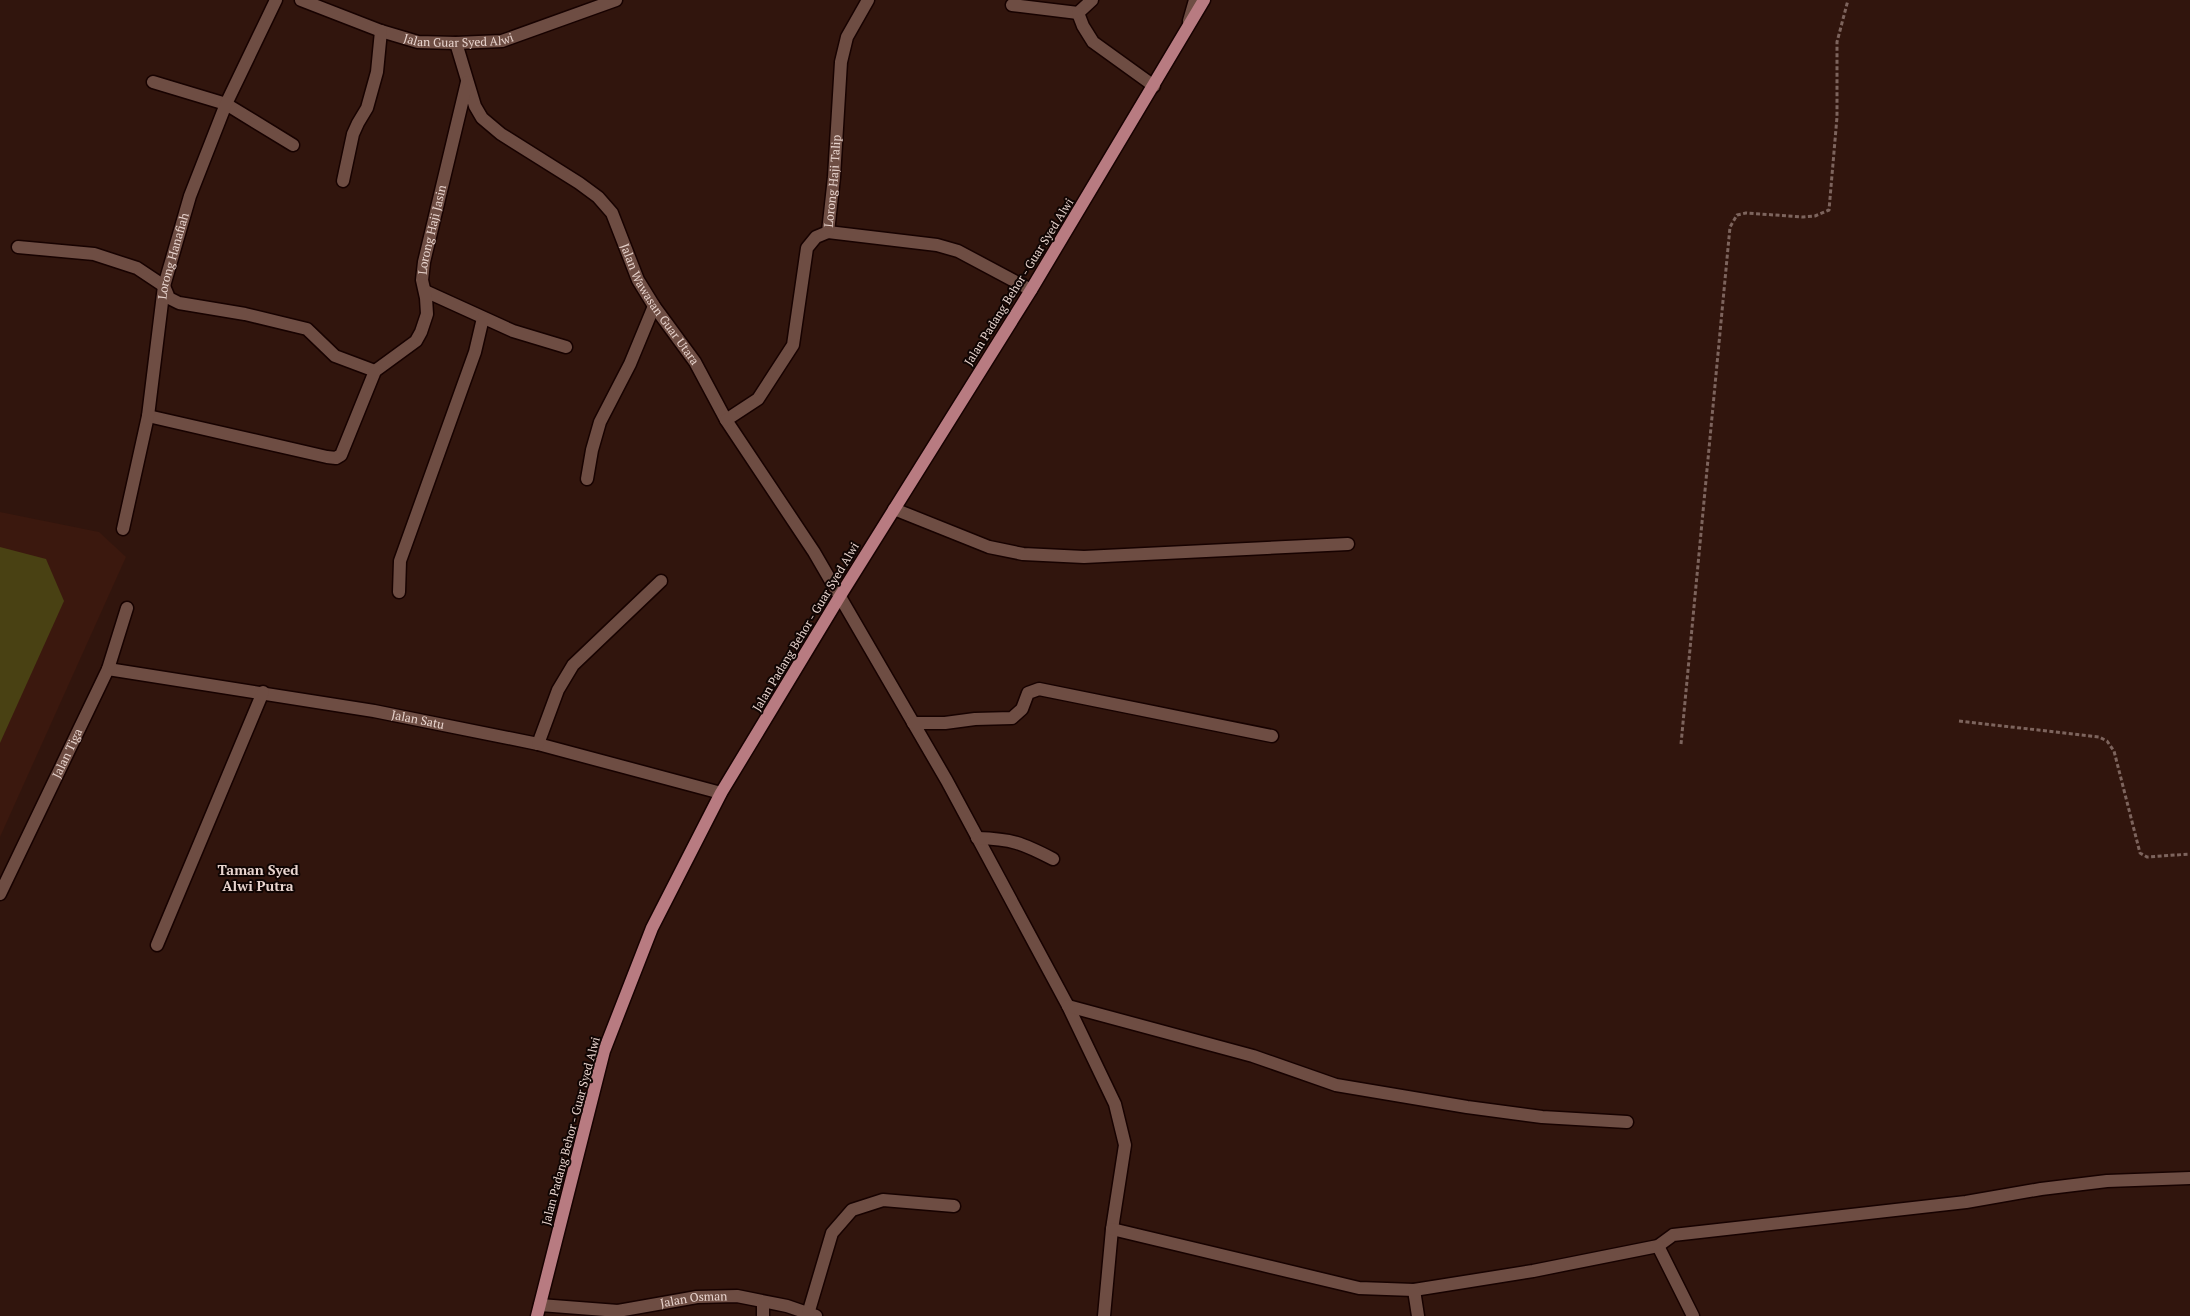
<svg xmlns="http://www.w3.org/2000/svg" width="2190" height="1316" viewBox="0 0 2190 1316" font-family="'PT Serif',serif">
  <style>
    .built { fill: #3b180e }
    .green { fill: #494113 }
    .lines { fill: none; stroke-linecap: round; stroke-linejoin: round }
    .minor-casing { stroke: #170200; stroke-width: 15 }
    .major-casing { stroke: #170200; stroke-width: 15 }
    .path { stroke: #7d645d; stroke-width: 3; stroke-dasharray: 4 2.5; stroke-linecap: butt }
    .minor { stroke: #6e4d43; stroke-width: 12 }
    .major { stroke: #b87b81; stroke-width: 12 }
    .labels { text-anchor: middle; stroke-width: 4; stroke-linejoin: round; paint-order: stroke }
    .street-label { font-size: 12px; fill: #e8d4ce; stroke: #100503 }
    .neighbourhood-label { font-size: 14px; font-weight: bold; fill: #e8d4ce; stroke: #100503 }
  </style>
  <rect width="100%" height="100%" fill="#31150d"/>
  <polygon class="built" points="0,512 99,532 126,557 0,837"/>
  <polygon class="green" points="0,547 46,559 64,601 0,743"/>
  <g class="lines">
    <defs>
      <g id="minor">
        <path id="s1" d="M301,0L381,31L418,42L456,43L502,41L616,0"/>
        <polyline points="1012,5 1078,13 1092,0"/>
        <polyline points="1078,13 1083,26 1093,42 1154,86"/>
        <polyline points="1189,21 1195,0"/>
        <path id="s2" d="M456,43L475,106L482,118L501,134L579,183L598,197L612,213L638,280L654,306L695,362L726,420L814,552L947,781L1068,1006L1115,1104L1125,1145L1112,1229L1104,1316"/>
        <polyline points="153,82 226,104 293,145"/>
        <polyline points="343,181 353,134 358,123 367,108 377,72 381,31"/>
        <polyline points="828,232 937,245 958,251 1031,290"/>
        <polyline points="18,247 94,254 137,268 164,286 169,298 179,303 245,314 307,329 335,356 375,371"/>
        <polyline points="425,291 513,331 566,347"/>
        <path id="s3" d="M148,416L327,457L336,458L341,455L375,371L416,341L421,332L427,314L426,298L422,280L424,262L467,82"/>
        <path id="s4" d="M726,420L758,399L793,345L807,248L816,237L828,232L834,177L841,62L847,37L868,0"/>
        <polyline points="587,479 592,450 600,422 630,364 654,306"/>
        <polyline points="894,509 989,547 1023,554 1084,557 1348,544"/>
        <path id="s5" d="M123,529L148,416L164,286L190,196L226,104L276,0"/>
        <polyline points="399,592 400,561 475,352 483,318"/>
        <path id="s6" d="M108,669L374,711L538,744L721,793"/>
        <polyline points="913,723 945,723 975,719 1012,718 1022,709 1028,693 1039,689 1272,736"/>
        <polyline points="538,744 558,690 573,665 661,581"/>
        <path d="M977,838C1012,839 1022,843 1053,859"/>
        <path id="s7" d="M0,894L108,669L127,608"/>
        <polyline points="157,945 263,692"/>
        <polyline points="1068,1006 1253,1056 1336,1085 1467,1107 1542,1117 1627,1122"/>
        <polyline points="1112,1229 1359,1288 1414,1290 1533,1271 1658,1246 1673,1235 1966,1202 2041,1189 2107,1181 2190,1178"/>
        <polyline points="1658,1246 1693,1316"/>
        <polyline points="1414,1290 1418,1316"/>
        <path id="s8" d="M540,1305L618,1311L697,1297L737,1296L787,1306L816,1316"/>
        <polyline points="808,1314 832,1233 852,1210 883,1200 954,1206"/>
        <polyline points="763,1316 763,1302"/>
      </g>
      <polyline id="major" points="537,1316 604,1051 652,928 721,793 840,596 1031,290 1204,0"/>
    </defs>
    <use href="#minor" class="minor-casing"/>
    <use href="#major" class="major-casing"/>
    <g class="path">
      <polyline points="1959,721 2099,737 2107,741 2114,751 2140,853 2147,857 2190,854"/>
      <polyline points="1681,744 1730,227 1737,215 1746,213 1803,217 1815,216 1829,210 1837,117 1837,42 1848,0"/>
    </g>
    <use href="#minor" class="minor"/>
    <use href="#major" class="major"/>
  </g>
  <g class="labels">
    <g class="street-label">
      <text dy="4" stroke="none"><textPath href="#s1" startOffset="165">Jalan Guar Syed Alwi</textPath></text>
      <text dy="4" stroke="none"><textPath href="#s4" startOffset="279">Lorong Haji Talip</textPath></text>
      <text dy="4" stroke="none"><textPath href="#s3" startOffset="455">Lorong Haji Jasin</textPath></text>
      <text dy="4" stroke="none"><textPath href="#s5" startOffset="278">Lorong Hanafiah</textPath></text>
      <text transform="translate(1019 282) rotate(-58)" y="4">Jalan Padang Behor - Guar Syed Alwi</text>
      <text dy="4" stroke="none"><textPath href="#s2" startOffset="345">Jalan Wawasan Guar Utara</textPath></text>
      <text transform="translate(806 627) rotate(-59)" y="4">Jalan Padang Behor - Guar Syed Alwi</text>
      <text dy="4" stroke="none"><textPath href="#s6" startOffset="314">Jalan Satu</textPath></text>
      <text dy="4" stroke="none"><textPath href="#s7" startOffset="156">Jalan Tiga</textPath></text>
      <text transform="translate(571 1131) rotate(-75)" y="4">Jalan Padang Behor - Guar Syed Alwi</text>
      <text dy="4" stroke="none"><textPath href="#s8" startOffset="155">Jalan Osman</textPath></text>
    </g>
    <g class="neighbourhood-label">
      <text x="258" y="875">Taman Syed<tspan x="258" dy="16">Alwi Putra</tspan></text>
    </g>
  </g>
</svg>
